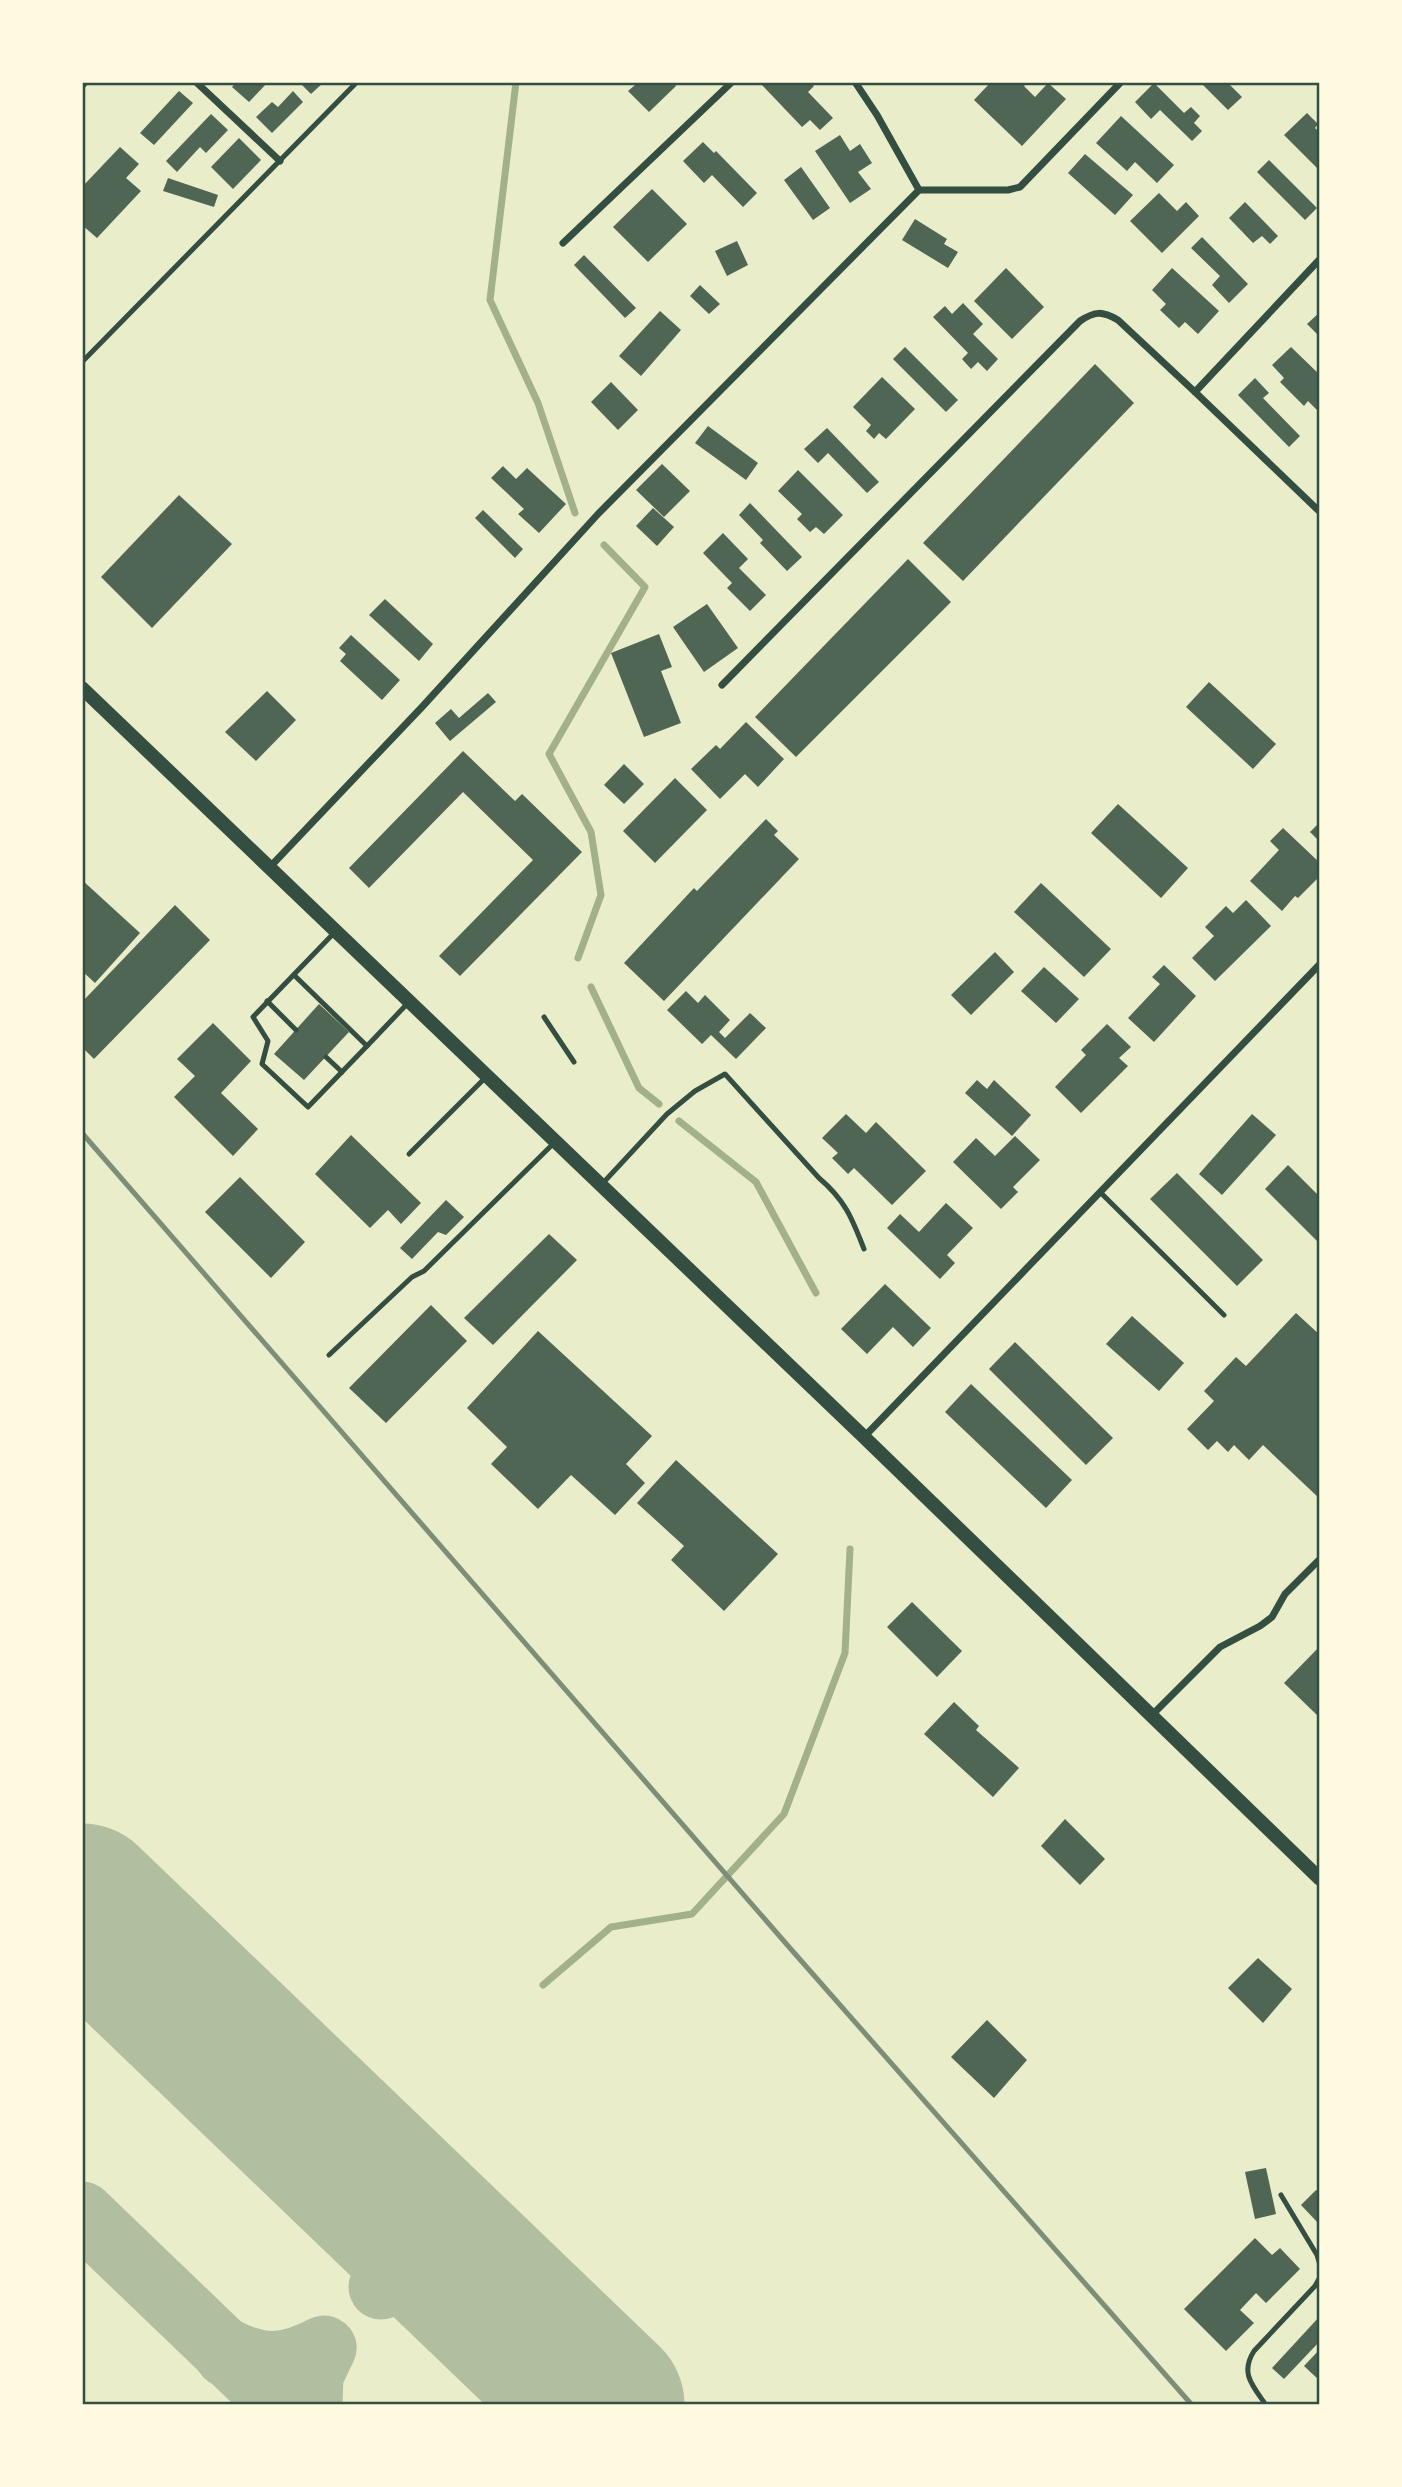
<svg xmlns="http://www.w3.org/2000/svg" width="1402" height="2487" viewBox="0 0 1402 2487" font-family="Manrope,sans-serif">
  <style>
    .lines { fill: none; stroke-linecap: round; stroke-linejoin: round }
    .stream { stroke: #a3b18a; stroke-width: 7 }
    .taxiway { stroke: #b2bea0; stroke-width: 65 }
    .runway { stroke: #b2bea0; stroke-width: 163 }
    .building { fill: #4f6655 }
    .service { stroke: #344e41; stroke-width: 5 }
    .minor { stroke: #344e41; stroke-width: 7 }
    .secondary { stroke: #344e41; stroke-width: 14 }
    .rail { stroke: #7c8e77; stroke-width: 5 }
    .neatline { fill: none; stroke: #344e41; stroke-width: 2.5 }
  </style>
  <rect width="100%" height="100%" fill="#e9edc9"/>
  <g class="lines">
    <g class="stream">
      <polyline points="516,82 490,300 538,403 575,513"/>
      <polyline points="578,958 601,895 591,832 549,754 645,587 604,545"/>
      <polyline points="591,987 639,1088 659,1104"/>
      <polyline points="679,1121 756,1182 816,1293"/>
      <polyline points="543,1985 611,1927 692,1914 784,1814 845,1653 850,1549"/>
    </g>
    <g class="taxiway">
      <path d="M353,2165C384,2210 404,2232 381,2287C413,2275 445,2271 476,2290C486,2296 494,2303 504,2309"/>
      <polyline points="82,2214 281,2405"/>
      <path d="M227,2355L223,2349C261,2369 286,2368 324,2348L311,2375L310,2405"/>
    </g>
    <polyline class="runway" points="82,1905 603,2405"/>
  </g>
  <g class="building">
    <polygon points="236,82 268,82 249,102 232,87"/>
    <polygon points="299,82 324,82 311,94"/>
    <polygon points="633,82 673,82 676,86 649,112 628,91 635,85"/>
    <polygon points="762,82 810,82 814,86 808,92 833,118 820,130 810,120 802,127 761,84"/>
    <polygon points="991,82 1027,82 1024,86 1035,97 1048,83 1066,99 1022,146 974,100"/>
    <polygon points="1200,82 1227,82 1242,97 1228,110"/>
    <polygon points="1154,83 1184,113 1191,107 1200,116 1194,123 1202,131 1192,141 1160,110 1151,119 1135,102"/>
    <polygon points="179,91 193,103 154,145 140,133"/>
    <polygon points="293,91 303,102 272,133 256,117 272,102 278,107"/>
    <polygon points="1307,113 1318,124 1315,128 1320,133 1320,171 1284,135"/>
    <polygon points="211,114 228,130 206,153 200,147 177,172 166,161"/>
    <polygon points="1121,116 1174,165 1157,183 1135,162 1127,171 1096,143"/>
    <polygon points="840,135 850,151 860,144 872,163 858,172 871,189 850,203 815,151"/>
    <polygon points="239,138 261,160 233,189 211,167"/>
    <polygon points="703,142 714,153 716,151 757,193 743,207 712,175 704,183 683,161"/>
    <polygon points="120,147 139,164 126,178 141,191 97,238 82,225 82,187"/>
    <polygon points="1085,154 1133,195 1115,215 1068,173"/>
    <polygon points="1269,160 1317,208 1305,220 1257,172"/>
    <polygon points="801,167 830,208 813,220 784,180"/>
    <polygon points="168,178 218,195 214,207 163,191"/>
    <polygon points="652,189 687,224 648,262 613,227"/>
    <polygon points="1159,193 1177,211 1186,202 1199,216 1162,253 1130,221"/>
    <polygon points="1245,202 1278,236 1270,244 1262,236 1253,243 1229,218"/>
    <polygon points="915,219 947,239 944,244 958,252 948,268 902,240"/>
    <polygon points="1202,237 1248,284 1229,303 1212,285 1220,276 1191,248"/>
    <polygon points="737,241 748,265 727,276 715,251"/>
    <polygon points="584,255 636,308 625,318 574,265"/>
    <polygon points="1006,268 1044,307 1012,339 974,301"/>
    <polygon points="1172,268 1219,311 1198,334 1185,322 1179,328 1160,310 1166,304 1152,290"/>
    <polygon points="700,285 720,304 709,314 690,296"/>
    <polygon points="963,303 983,324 973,334 998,359 987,371 978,362 971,369 962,359 968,353 933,317 945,306 952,314"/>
    <polygon points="660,311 681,330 641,376 619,356"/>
    <polygon points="1320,312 1320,337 1307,324"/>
    <polygon points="905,347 958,400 946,412 893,359"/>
    <polygon points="1291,347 1320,375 1320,413 1308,401 1304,406 1280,382 1284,378 1272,365"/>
    <polygon points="1095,364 1134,403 963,581 923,543"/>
    <polygon points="882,377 915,409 886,439 879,433 874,439 866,431 871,425 853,407"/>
    <polygon points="1255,378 1269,393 1263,398 1300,436 1289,447 1238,395"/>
    <polygon points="611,382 638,410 618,430 591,402"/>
    <polygon points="708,426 758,463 746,480 695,443"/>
    <polygon points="827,428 879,482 867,493 828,453 818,463 804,449"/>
    <polygon points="662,464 690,491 664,517 636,490"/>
    <polygon points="503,466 516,479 527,468 566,504 539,533 518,514 524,509 491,478"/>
    <polygon points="798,470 843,515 824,534 816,527 810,532 797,519 802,514 778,491"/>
    <polygon points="179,495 232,544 152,628 101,577"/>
    <polygon points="750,503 802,557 787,571 760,543 763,540 739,515"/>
    <polygon points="653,508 674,527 657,546 636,526"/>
    <polygon points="483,510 523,549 515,558 475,518"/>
    <polygon points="723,533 748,559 739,568 766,595 750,611 727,588 732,583 703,553"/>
    <polygon points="908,559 951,602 796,757 755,717"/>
    <polygon points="385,599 433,644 419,661 369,615"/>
    <polygon points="707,604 738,648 704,672 673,627"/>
    <polygon points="659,634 672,667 661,671 681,723 644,737 611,653"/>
    <polygon points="351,635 400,680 382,700 340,661 346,654 339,648"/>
    <polygon points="1209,682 1276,744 1253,769 1186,707"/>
    <polygon points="267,691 296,720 256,761 225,732"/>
    <polygon points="488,693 496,702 450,741 435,723 451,709 459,718"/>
    <polygon points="746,722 784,759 758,787 745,774 720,799 691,769 716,745 720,749"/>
    <polygon points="463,751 515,801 522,794 582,852 460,976 439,956 533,860 463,792 369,888 349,868"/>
    <polygon points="624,764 644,784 624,804 604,785"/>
    <polygon points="675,778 707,810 655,863 623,831"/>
    <polygon points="1118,804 1188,868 1161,898 1091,833"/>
    <polygon points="766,819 778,831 774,835 799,859 664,1001 624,963 694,888 697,891"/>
    <polygon points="1320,822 1320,842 1310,832"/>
    <polygon points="1283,828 1320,863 1320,876 1298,898 1295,896 1282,911 1250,881 1279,850 1270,841"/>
    <polygon points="82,880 140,933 95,983 82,971"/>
    <polygon points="1041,883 1111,949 1084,977 1014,912"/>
    <polygon points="1246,900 1271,926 1215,981 1192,958 1214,936 1205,927 1226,906 1233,913"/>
    <polygon points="175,905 210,940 94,1059 82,1047 82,1002"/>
    <polygon points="995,952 1014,972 971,1015 951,995"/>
    <polygon points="1164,965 1196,996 1154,1042 1128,1018 1160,984 1152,977"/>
    <polygon points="1044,967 1079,999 1056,1023 1021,991"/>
    <polygon points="686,991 698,1003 705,995 730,1020 719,1032 725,1038 750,1013 766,1028 736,1059 711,1035 702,1044 667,1010"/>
    <polygon points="319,1004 349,1032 304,1080 274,1054"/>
    <polygon points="213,1023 251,1061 221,1093 258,1129 233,1156 174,1097 195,1076 177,1059"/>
    <polygon points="1107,1024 1131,1047 1119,1058 1128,1066 1081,1113 1055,1087 1086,1055 1081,1050"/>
    <polygon points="977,1080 987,1089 994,1080 1031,1115 1012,1136 965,1093"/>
    <polygon points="846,1114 866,1133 876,1122 926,1171 892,1205 854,1168 848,1174 832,1158 838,1153 822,1138"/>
    <polygon points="1252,1114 1276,1135 1222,1195 1199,1174"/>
    <polygon points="351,1135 421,1203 401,1224 388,1210 370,1228 315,1174"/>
    <polygon points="1015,1136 1040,1160 1013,1187 1018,1192 1001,1209 953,1162 976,1138 995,1156"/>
    <polygon points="1288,1165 1320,1197 1320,1244 1265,1189"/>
    <polygon points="1177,1173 1263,1260 1237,1286 1150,1199"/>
    <polygon points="240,1177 305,1242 271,1278 205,1212"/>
    <polygon points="446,1200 464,1217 446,1235 438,1232 412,1259 400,1248"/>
    <polygon points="946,1203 973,1228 947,1255 955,1263 940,1279 887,1228 900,1214 919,1232"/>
    <polygon points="549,1234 577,1260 493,1345 464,1318"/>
    <polygon points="885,1284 931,1328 913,1347 893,1327 867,1354 841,1329"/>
    <polygon points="431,1305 467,1341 386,1423 349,1388"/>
    <polygon points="1296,1313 1320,1335 1320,1499 1263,1445 1249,1460 1234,1445 1228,1452 1217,1441 1208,1450 1187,1429 1214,1401 1204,1391 1236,1357 1246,1366"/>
    <polygon points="1132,1316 1184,1363 1159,1391 1106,1344"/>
    <polygon points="538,1331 652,1436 626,1464 645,1483 615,1515 571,1475 538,1509 491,1464 507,1447 467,1408"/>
    <polygon points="1015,1342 1113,1438 1086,1465 989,1369"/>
    <polygon points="971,1384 1072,1480 1046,1508 945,1412"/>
    <polygon points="676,1460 778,1554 724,1611 671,1560 684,1546 637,1503"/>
    <polygon points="912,1602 962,1651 937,1677 887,1627"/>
    <polygon points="1320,1646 1320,1718 1284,1683"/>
    <polygon points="954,1702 979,1726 976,1730 1019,1768 993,1797 924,1734"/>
    <polygon points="1065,1819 1105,1859 1080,1885 1041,1846"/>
    <polygon points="1258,1958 1292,1989 1263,2023 1228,1988"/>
    <polygon points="987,2020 1027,2060 994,2098 951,2057"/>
    <polygon points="1266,2168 1276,2214 1255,2219 1245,2172"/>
    <polygon points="1316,2190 1320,2193 1320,2225 1301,2205"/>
    <polygon points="1255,2238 1272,2255 1280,2248 1300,2269 1266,2303 1256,2293 1240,2310 1254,2323 1226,2351 1184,2309"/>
    <polygon points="1320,2316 1320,2341 1284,2379 1272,2368"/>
    <polygon points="1320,2349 1320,2381 1304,2366"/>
  </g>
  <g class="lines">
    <g class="service">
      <polyline points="82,362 357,82"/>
      <polyline points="334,933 253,1017 268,1041 262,1064 308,1107 367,1046"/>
      <polyline points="294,975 367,1046 408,1003"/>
      <polyline points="267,1001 296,1030"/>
      <polyline points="544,1017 574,1062"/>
      <polyline points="326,1057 342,1072"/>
      <polyline points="409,1154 487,1076"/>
      <path d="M603,1183L667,1114L695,1091L725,1074L819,1178C845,1200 852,1218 864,1249"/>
      <polyline points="1100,1192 1224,1315"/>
      <polyline points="329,1355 412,1277 424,1271 555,1142"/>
      <polyline points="1281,2195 1317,2255 1320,2265"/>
      <path d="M1266,2405C1252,2385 1240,2373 1254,2351L1315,2286L1320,2277"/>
    </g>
    <g class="minor">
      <polyline points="196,82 280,161"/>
      <polyline points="855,82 877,115 919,190"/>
      <polyline points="82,86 85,82"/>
      <polyline points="919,190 1008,190 1020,187 1121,82"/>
      <polyline points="563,243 732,82"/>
      <polyline points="1195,392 1320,512"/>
      <path d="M722,685L1080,321C1095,311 1102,311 1118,320L1195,392L1320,259"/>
      <polyline points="269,868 422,707 598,514 919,190"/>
      <polyline points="864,1437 1320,964"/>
      <polyline points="1152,1715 1220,1647 1260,1626 1272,1617 1285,1594 1320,1559"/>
    </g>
    <polyline class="secondary" points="82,688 864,1437 1320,1879"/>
    <polyline class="rail" points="82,1133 789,1947 1192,2405"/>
  </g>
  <rect width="1402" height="2487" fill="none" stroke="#fefae0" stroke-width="168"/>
  <rect x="84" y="84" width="1234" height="2319" class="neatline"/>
</svg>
